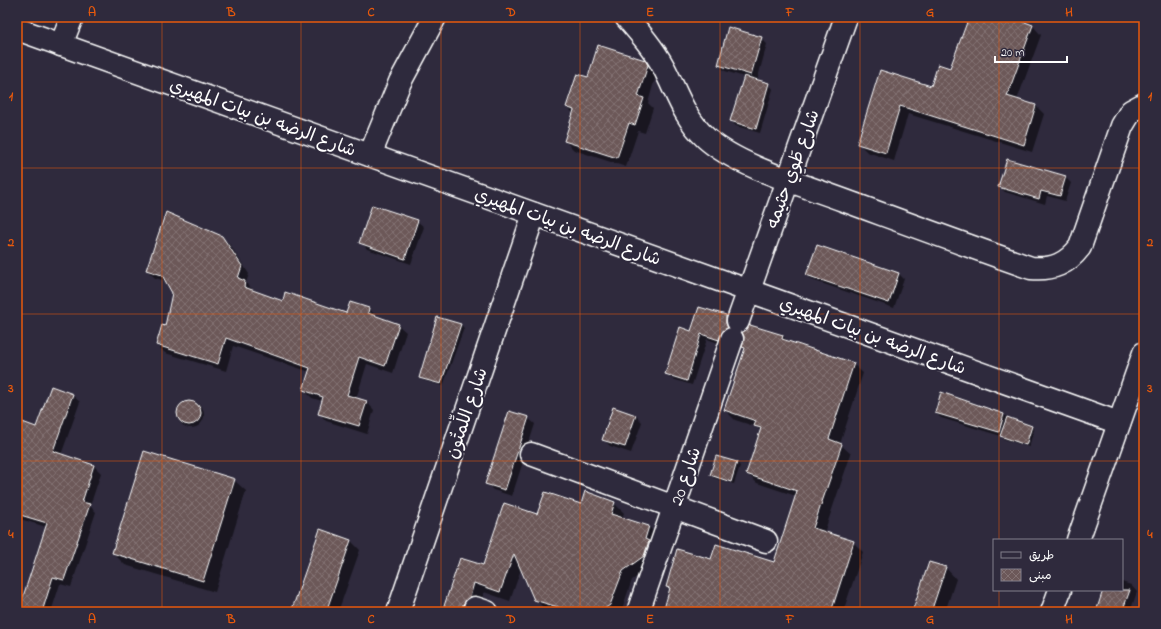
<svg xmlns="http://www.w3.org/2000/svg" width="1161" height="629" viewBox="0 0 1161 629" font-family="'Indie Flower','Playpen Sans Arabic',sans-serif">
  <style>
    .shadow { fill: #0007 }
    .building { fill: url(#building-cross-hatch); stroke: #fff }
    .lines { fill: none; stroke-linecap: round; stroke-linejoin: round }
    .minor-casing { stroke: #fff; stroke-width: 25 }
    .minor { stroke: #2f2a3d; stroke-width: 22 }
    .grid { fill: none; stroke: #e8590c; stroke-width: 1; stroke-opacity: 0.55 }
    .labels { text-anchor: middle; stroke-width: 4; stroke-linejoin: round; paint-order: stroke }
    .street-label { font-size: 18px; fill: #fff; stroke: #2f2a3d }
    .neatline { fill: none; stroke: #e8590c; stroke-width: 1.5 }
    .grid-label { font-size: 13px; text-anchor: middle; font-weight: bold; fill: #e8590c }
  </style>
  <defs>
    <pattern id="building-cross-hatch" width="8" height="8" patternUnits="userSpaceOnUse"><rect width="8" height="8" fill="#6c5859"/><path d="M0 0l8 8M0 8l8-8" fill="none" stroke="#827172"/></pattern>
  </defs>
  <rect width="100%" height="100%" fill="#2f2a3d"/>
  <filter id="ink" filterUnits="userSpaceOnUse"><feTurbulence type="fractalNoise" baseFrequency=".025" numOctaves="2"/><feDisplacementMap in="SourceGraphic" scale="8" xChannelSelector="R" yChannelSelector="G"/><feConvolveMatrix kernelMatrix="1 2 1 2 8 2 1 2 1" color-interpolation-filters="sRGB"/></filter>
  <g filter="url(#ink)">
    <g class="shadow">
      <polygon points="970,17 1008,17 1033,26 1041,35 1017,100 1036,106 1044,114 1032,152 908,114 894,161 867,152 859,144 881,71 931,87 951,69"/>
      <polygon points="761,38 767,44 757,81 769,84 773,89 760,133 736,126 731,121 744,77 725,71 719,65"/>
      <polygon points="644,61 656,75 648,103 653,108 645,133 638,131 626,167 574,150 565,141 574,114 567,107 588,79"/>
      <polygon points="1065,177 1071,183 1065,201 1047,196 1045,204 1005,192 999,186"/>
      <polygon points="417,221 424,227 411,264 367,249 361,242"/>
      <polygon points="222,237 230,245 249,274 246,283 253,290 283,302 347,314 351,303 369,309 377,317 398,325 406,332 393,373 367,364 356,399 367,402 374,410 367,434 326,421 319,413 322,401 312,398 304,390 310,372 233,346 226,371 165,353 157,345 166,327 173,293 166,281 155,278 147,270"/>
      <polygon points="817,246 899,274 904,279 894,308 812,280 807,275"/>
      <polygon points="726,316 731,321 733,333 724,345 707,339 692,385 672,379 666,373 692,332"/>
      <polygon points="438,318 461,325 464,328 443,386 423,380 420,377"/>
      <polygon points="783,336 788,342 853,364 863,373 840,444 851,454 824,533 853,542 863,552 843,612 664,612 671,590 667,587 712,560 775,563 796,496 757,483 747,474 761,431 757,427 735,420 725,410 745,348 744,347"/>
      <polygon points="942,394 1004,415 1008,418 1031,426 1034,429 1029,447 1004,439 1001,436 941,418 936,413"/>
      <polygon points="72,395 80,402 61,455 93,465 101,473 90,506 96,512 71,587 60,584 51,612 19,612 46,527 17,518 17,422 37,428"/>
      <circle cx="191" cy="415" r="13"/>
      <polygon points="635,415 642,422 631,453 610,446 603,439"/>
      <polygon points="528,418 535,424 512,496 493,490 486,483"/>
      <polygon points="716,457 737,463 740,466 734,484 714,478 711,475"/>
      <polygon points="234,480 246,491 215,592 125,565 113,553"/>
      <polygon points="614,503 624,513 622,518 649,527 659,537 653,566 632,580 621,612 554,612 545,609 535,599 521,569 510,601 484,592 480,607 474,612 441,612 444,603 446,603 538,516 581,505"/>
      <polygon points="320,530 351,541 360,550 338,612 292,612"/>
      <polygon points="929,563 946,568 956,579 945,612 911,612 913,605 915,606"/>
      <polygon points="1122,582 1131,585 1137,592 1130,612 1097,612 1104,590 1122,590"/>
    </g>
    <g class="building">
      <polygon points="969,17 1011,17 1033,25 1007,96 1036,105 1024,145 900,106 886,153 857,144 880,70 931,86 938,64 950,68"/>
      <polygon points="728,27 762,37 751,75 718,65"/>
      <polygon points="598,45 645,60 648,65 638,96 644,98 635,125 629,123 617,158 564,141 574,110 566,107 577,74 588,77"/>
      <polygon points="744,76 769,83 756,129 730,121"/>
      <polygon points="1007,159 1066,176 1060,196 1041,191 1039,199 998,187"/>
      <polygon points="372,205 418,220 405,259 359,243"/>
      <polygon points="166,212 222,236 242,266 238,278 245,281 244,287 283,301 285,292 346,313 350,302 369,308 368,313 399,324 385,366 359,357 347,395 367,401 359,426 318,414 323,397 303,390 310,368 226,338 218,364 156,345 162,325 165,326 172,293 162,275 146,270"/>
      <polygon points="817,245 899,273 889,303 806,275"/>
      <polygon points="699,307 726,315 726,323 728,328 724,330 719,340 701,334 687,381 665,374 680,327 691,331"/>
      <polygon points="437,317 461,324 441,384 419,378"/>
      <polygon points="750,325 783,335 782,339 854,363 829,439 842,444 813,528 854,541 831,612 663,612 670,588 666,587 677,549 711,559 716,544 774,562 797,491 746,474 761,428 754,426 756,421 724,410 745,348 742,347 744,337 742,332"/>
      <polygon points="51,386 73,394 53,451 94,465 82,502 90,504 64,580 53,577 42,612 18,612 47,523 17,514 17,420 36,427"/>
      <polygon points="941,392 1004,414 999,432 935,413"/>
      <circle cx="189" cy="413" r="12"/>
      <polygon points="613,407 636,415 625,447 602,440"/>
      <polygon points="509,411 529,417 505,490 485,484"/>
      <polygon points="1007,417 1032,426 1026,445 1000,436"/>
      <polygon points="144,451 235,479 203,581 112,553"/>
      <polygon points="716,456 737,462 731,482 710,475"/>
      <polygon points="585,491 615,502 611,514 649,526 645,539 649,541 644,556 623,571 610,605 600,612 575,612 534,600 514,554 500,592 474,583 470,597 463,604 463,612 442,612 460,558 483,565 504,503 537,514 545,492 581,504"/>
      <polygon points="320,529 351,540 326,612 291,612"/>
      <polygon points="929,562 946,567 931,612 912,612"/>
      <polygon points="1103,590 1130,590 1122,612 1096,612"/>
    </g>
    <g class="lines">
      <defs>
        <g id="minor">
          <path d="M626,17C640,33 654,49 664,68C677,93 684,118 706,138C737,166 803,185 843,200C906,223 968,246 1031,268C1053,270 1067,264 1080,247L1122,126L1131,111L1144,104"/>
          <polyline points="17,29 1119,423"/>
          <polyline points="61,45 72,17"/>
          <polyline points="370,155 400,82 435,17"/>
          <polyline points="738,321 846,17"/>
          <polyline points="531,454 766,541"/>
          <polyline points="1078,540 1144,353"/>
          <polyline points="475,608 487,612"/>
          <polyline points="398,612 534,214"/>
          <polyline points="638,612 732,339"/>
          <polyline points="1052,612 1060,590"/>
        </g>
      </defs>
      <use href="#minor" class="minor-casing"/>
      <use href="#minor" class="minor"/>
    </g>
  </g>
  <path class="grid" d="M162,17V612M301,17V612M441,17V612M580,17V612M720,17V612M860,17V612M999,17V540M17,168H1144M17,314H1144M17,461H1144M999,590V612"/>
  <g class="labels">
    <g class="street-label">
      <text transform="translate(263 117) rotate(20)" y="6">شارع الرضه بن بيات المهيري</text>
      <text transform="translate(792 169) rotate(-70)" y="6">شارع طَوِي حثيمه</text>
      <text transform="translate(568 226) rotate(20)" y="6">شارع الرضه بن بيات المهيري</text>
      <text transform="translate(873 335) rotate(20)" y="6">شارع الرضه بن بيات المهيري</text>
      <text transform="translate(466 413) rotate(-71)" y="6">شارع اللِّمتُون</text>
      <text transform="translate(685 476) rotate(-71)" y="6">شارع 20</text>
    </g>
  </g>
  <rect width="1161" height="629" fill="none" stroke="#2f2a3d" stroke-width="44"/>
  <rect x="993" y="539" width="130" height="52" fill="#2f2a3d" stroke="#827f8b"/>
  <rect x="1001" y="552" width="20" height="6" fill="#2f2a3d" stroke="#827f8b"/>
  <text x="1029" y="559" font-size="12" fill="#ffffff">طريق</text>
  <rect x="1001" y="569" width="20" height="12" fill="url(#building-cross-hatch)" stroke="#827f8b"/>
  <text x="1029" y="579" font-size="12" fill="#ffffff">مبنى</text>
  <path d="M995 56v6h72v-6" fill="none" stroke="#ffffff" stroke-width="2"/>
  <text x="1001" y="56" font-size="12" fill="#ffffff" stroke="#2f2a3d" stroke-width="3" paint-order="stroke">20 m</text>
  <rect x="22" y="22" width="1117" height="585" class="neatline"/>
  <g class="grid-label">
    <text x="92" y="16">A</text>
    <text x="231" y="16">B</text>
    <text x="371" y="16">C</text>
    <text x="511" y="16">D</text>
    <text x="650" y="16">E</text>
    <text x="790" y="16">F</text>
    <text x="930" y="16">G</text>
    <text x="1069" y="16">H</text>
    <text x="11" y="100">1</text>
    <text x="1150" y="100">1</text>
    <text x="11" y="246">2</text>
    <text x="1150" y="246">2</text>
    <text x="11" y="392">3</text>
    <text x="1150" y="392">3</text>
    <text x="11" y="538">4</text>
    <text x="1150" y="538">4</text>
    <text x="92" y="623">A</text>
    <text x="231" y="623">B</text>
    <text x="371" y="623">C</text>
    <text x="511" y="623">D</text>
    <text x="650" y="623">E</text>
    <text x="790" y="623">F</text>
    <text x="930" y="623">G</text>
    <text x="1069" y="623">H</text>
  </g>
</svg>
